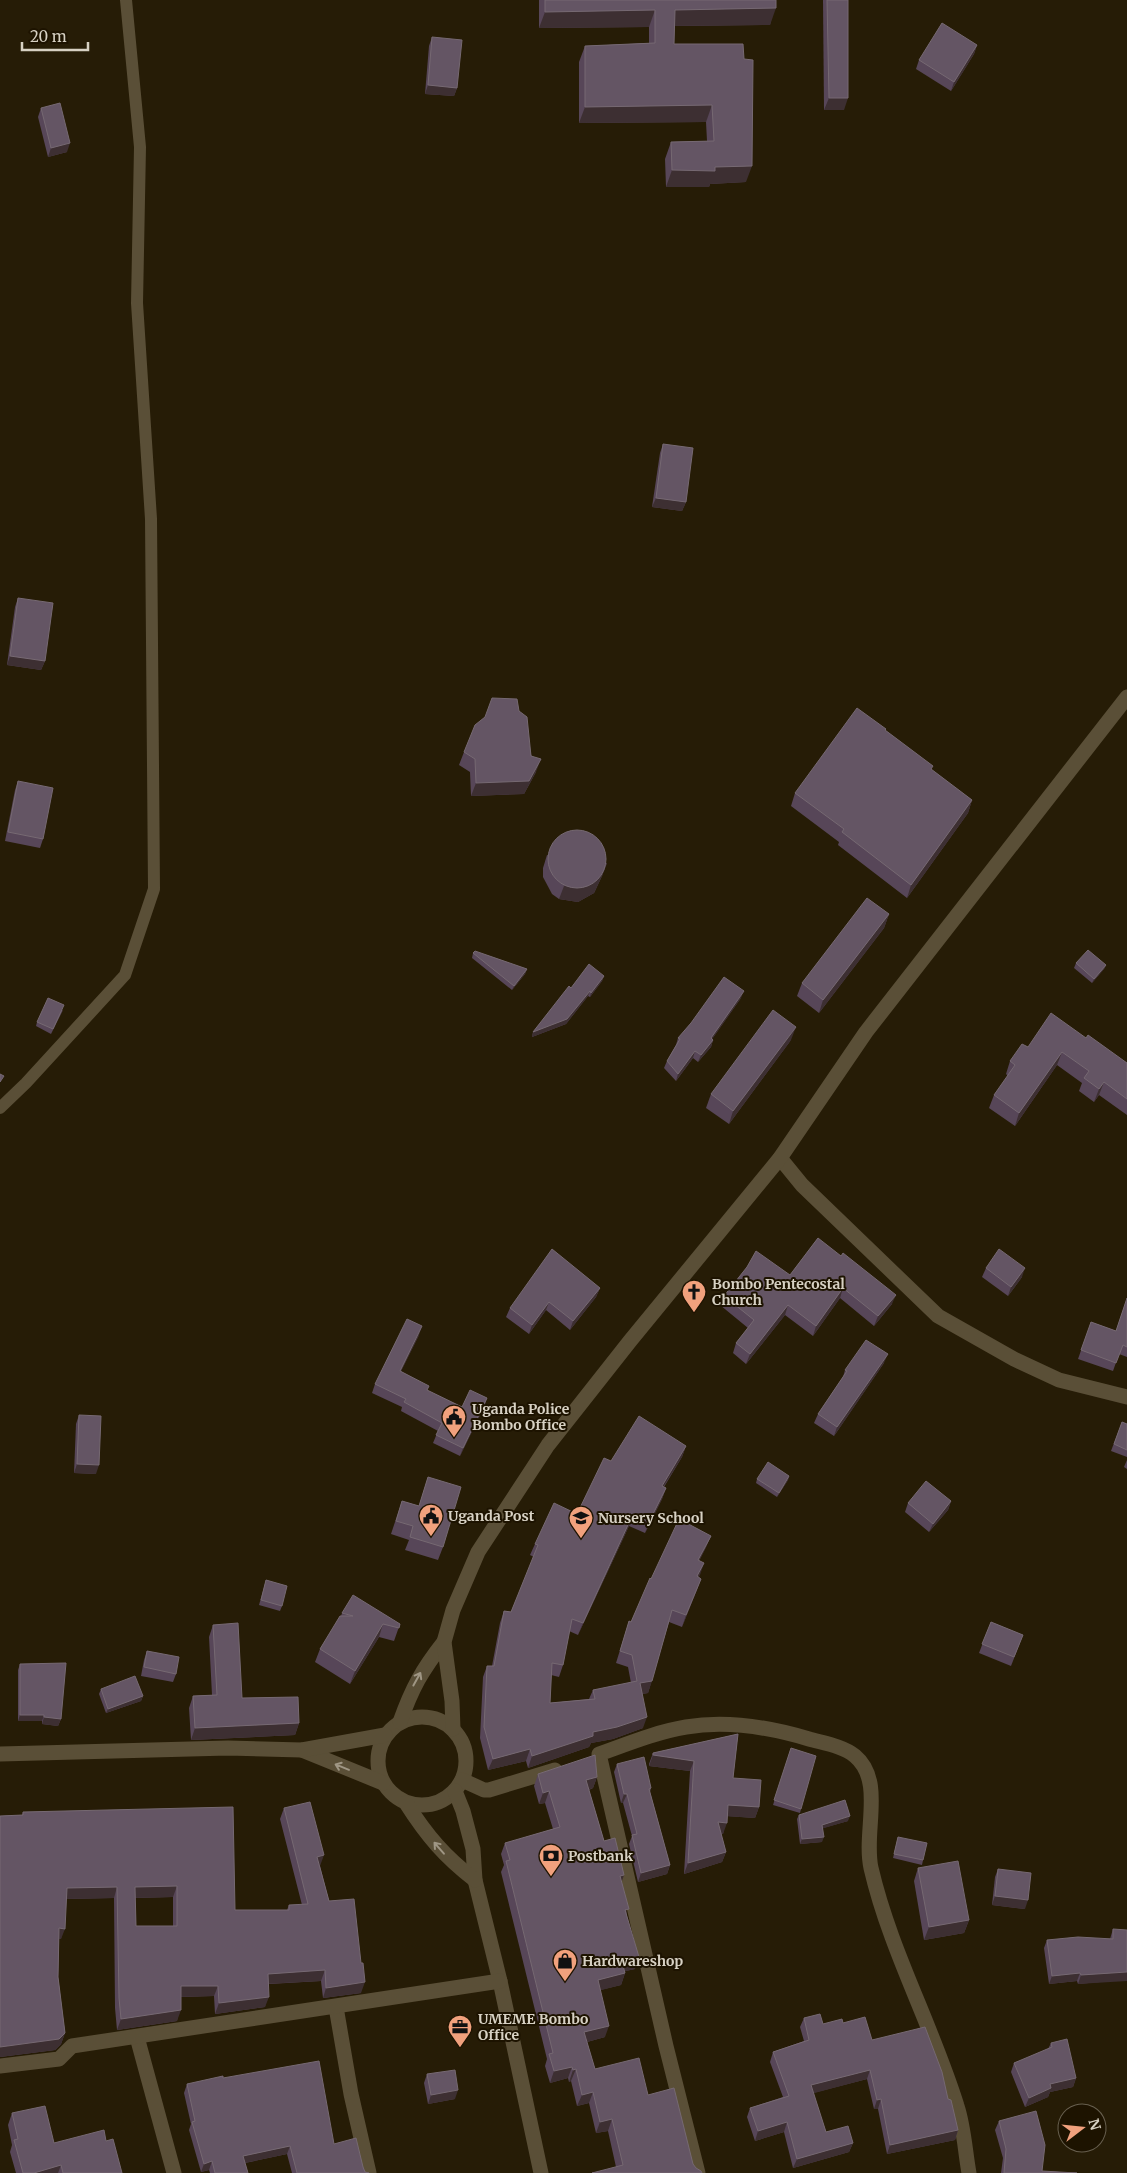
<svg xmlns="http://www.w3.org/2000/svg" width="1127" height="2173" viewBox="0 0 1127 2173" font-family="Merriweather,serif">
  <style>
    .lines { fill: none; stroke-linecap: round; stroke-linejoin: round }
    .lane { stroke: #5a4f37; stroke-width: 12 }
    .street { stroke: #5a4f37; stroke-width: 15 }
    .wall { fill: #574658; fill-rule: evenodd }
    .shaded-wall { fill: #3d2f32 }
    .building { fill: #645564; stroke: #766972; fill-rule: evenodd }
    .oneway { stroke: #9f9684 }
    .labels { text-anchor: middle; stroke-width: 4; stroke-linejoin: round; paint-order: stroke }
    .poi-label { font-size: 14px; font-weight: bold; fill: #d7d1c3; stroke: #1d1300; text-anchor: start }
  </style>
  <rect width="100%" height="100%" fill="#261c06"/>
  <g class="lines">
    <polyline class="lane" points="0,1108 26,1083 125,975 154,889 151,519 137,303 140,147 126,0"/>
    <g class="street">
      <polyline points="780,1158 802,1185 938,1316 1014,1359 1059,1380 1127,1397"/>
      <circle cx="422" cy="1761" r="44"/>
      <path d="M400,1722C412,1688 422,1670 444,1642"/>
      <polyline points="453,1729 452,1701 444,1642 453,1610 478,1552 548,1445 630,1341 780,1158 866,1032 1127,697"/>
      <polyline points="302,1750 383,1783"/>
      <polyline points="0,1754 228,1748 302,1750 385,1735"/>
      <polyline points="462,1780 484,1790 489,1790 555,1770"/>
      <polyline points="455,1791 463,1811 473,1849 475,1880 500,1981 541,2173"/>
      <path d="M406,1803C427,1836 445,1857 475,1880"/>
      <polyline points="336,2007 351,2094 369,2173"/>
      <polyline points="137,2037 174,2173"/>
      <polyline points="0,2066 59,2059 72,2046 500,1981"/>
      <path d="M698,2173L666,2046L599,1754C627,1744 656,1732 686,1727C727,1720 769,1727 809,1739C823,1743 843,1746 855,1756C885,1781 863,1832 871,1868C890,1950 932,2025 957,2106C964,2127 965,2151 969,2173"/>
    </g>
  </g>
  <g class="wall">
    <polygon points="539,0 776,0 770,25 674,26 674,44 743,44 746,182 710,184 709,187 666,187 665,159 671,142 707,141 706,122 579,123 579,62 585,46 649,43 649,27 539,28"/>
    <polygon points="823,0 848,0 844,110 824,110"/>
    <polygon points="432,37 457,88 454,96 425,94 429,46"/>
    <polygon points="977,45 974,54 951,91 916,69 919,60"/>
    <polygon points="41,108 67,152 48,157 38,117"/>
    <polygon points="663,444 686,502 682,511 652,507 660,453"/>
    <polygon points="18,598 45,661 41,670 7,665 15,607"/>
    <polygon points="519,711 536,772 524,794 471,796 470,772 459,765 464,752"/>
    <polygon points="886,731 931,770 972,800 968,813 907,898 838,845 839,842 791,806 795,793"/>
    <polygon points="18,781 43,839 40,848 5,841 15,790"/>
    <polygon points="547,855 607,863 602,876 594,893 578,902 559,899 552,894 543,877 543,868"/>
    <polygon points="889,914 884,928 819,1013 797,996 802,983"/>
    <polygon points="473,953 527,969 525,974 512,990 472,958"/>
    <polygon points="1076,963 1106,965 1104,969 1092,983 1074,968"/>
    <polygon points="604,976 602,981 590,997 588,996 566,1024 532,1037 533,1032 571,988"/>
    <polygon points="741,998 712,1039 713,1040 711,1047 698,1062 693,1058 676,1081 664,1068 667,1061 676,1045 678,1038"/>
    <polygon points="63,1010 51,1034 36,1026 37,1022"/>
    <polygon points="1086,1038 1127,1063 1127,1115 1099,1095 1094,1102 1079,1091 1082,1083 1057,1065 1015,1126 989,1108 994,1095 1008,1076 1006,1074 1010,1061 1028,1047"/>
    <polygon points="791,1040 729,1124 706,1108 711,1094"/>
    <polygon points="818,1238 892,1304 874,1326 840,1298 813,1336 785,1315 746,1364 733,1353 736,1343 748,1328 720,1305 724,1296 790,1275"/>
    <polygon points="986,1268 1022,1277 1008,1296 982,1277"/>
    <polygon points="600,1288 596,1297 570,1330 546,1310 529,1334 506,1317 510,1308"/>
    <polygon points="1127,1298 1127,1357 1119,1354 1113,1371 1078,1359 1091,1322 1116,1331"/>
    <polygon points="419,1335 401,1371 428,1391 462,1407 487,1398 484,1407 460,1456 433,1443 438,1431 401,1411 402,1407 372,1393 375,1384"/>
    <polygon points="884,1363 834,1436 814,1423 818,1414 843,1377 845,1370"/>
    <polygon points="79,1415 96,1474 74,1473 76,1424"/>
    <polygon points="1122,1422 1127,1424 1127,1457 1111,1451"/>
    <polygon points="686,1446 682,1457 664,1487 666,1488 662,1499 645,1533 629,1526 578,1635 569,1631 563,1665 559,1677 551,1675 550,1703 589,1699 593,1690 631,1683 628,1667 616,1663 629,1621 631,1622 651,1579 711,1536 706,1547 699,1561 704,1563 698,1577 701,1579 682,1627 669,1622 648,1693 642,1694 643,1728 613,1739 591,1743 589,1747 528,1768 526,1761 488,1770 480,1738 483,1677 487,1666 492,1666 500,1623 504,1611 511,1612 534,1557 530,1555 535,1544 577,1514 611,1461"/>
    <polygon points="1127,1460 1127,1469 1124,1467"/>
    <polygon points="789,1476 788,1480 777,1497 756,1483 757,1479"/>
    <polygon points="428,1477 443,1547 438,1560 405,1550 409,1540 391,1534 402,1501 419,1506"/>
    <polygon points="951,1501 948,1510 929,1532 905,1512 908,1503"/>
    <polygon points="266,1580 282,1606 280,1611 259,1605"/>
    <polygon points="342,1613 400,1624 394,1641 379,1637 350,1684 315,1662 320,1649 341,1616"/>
    <polygon points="991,1622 1023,1635 1011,1666 979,1653"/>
    <polygon points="213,1625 242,1698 299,1723 295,1735 191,1740 189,1708 193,1696 212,1695 209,1637"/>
    <polygon points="147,1651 176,1674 173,1682 141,1676 144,1660"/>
    <polygon points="20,1664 61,1719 58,1726 42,1724 42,1721 18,1721 18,1670"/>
    <polygon points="101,1689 143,1696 141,1701 106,1713 99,1694"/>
    <polygon points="738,1734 733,1778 759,1807 755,1818 727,1816 723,1834 721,1834 726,1852 722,1862 684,1874 690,1771 649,1766 649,1764 653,1753"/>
    <polygon points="791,1748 801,1809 800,1813 773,1805"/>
    <polygon points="617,1764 651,1788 650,1792 670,1865 667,1874 638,1882 629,1844 632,1836 623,1803 621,1803 614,1772"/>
    <polygon points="538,1774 597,1777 593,1788 589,1790 604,1841 622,1882 635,1969 625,1971 625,1973 621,1985 600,1990 605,2037 587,2042 595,2069 648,2095 693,2164 616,2167 608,2131 596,2133 589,2103 577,2106 571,2081 569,2082 568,2078 550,2083 545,2066 547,2059 501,1872 504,1865 501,1854 505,1843 553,1829 545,1803 539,1804 534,1786"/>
    <path d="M284,1808L320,1866L329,1901L361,1993L323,1998L321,1981L269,1984L265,2007L215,2014L214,1996L181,1997L177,2021L117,2030L115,2008L114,1898L66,1899L61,1939H59L58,1977L65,2033L61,2044L55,2050L0,2057V1816L22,1815L23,1812L235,1910H287L289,1905H302L280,1819ZM173,1897V1926H136L135,1898Z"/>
    <polygon points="799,1815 848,1821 823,1828 822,1842 800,1844 797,1819"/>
    <polygon points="898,1837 923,1860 922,1865 893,1858"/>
    <polygon points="918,1868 969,1920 964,1933 924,1940 914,1881"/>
    <polygon points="998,1869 1025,1909 992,1905 995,1877"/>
    <polygon points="1113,1929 1122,1980 1078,1984 1077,1981 1049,1984 1044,1948 1047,1940 1110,1939"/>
    <polygon points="804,2018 823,2024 843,2023 872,2040 948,2099 958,2130 955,2140 887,2154 878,2109 874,2109 867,2079 813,2093 826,2132 853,2143 849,2152 793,2168 784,2132 755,2141 747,2117 750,2108 783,2097 770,2062 773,2052 804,2041 800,2027"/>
    <polygon points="1051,2043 1076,2078 1073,2087 1050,2092 1048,2097 1025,2107 1011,2072 1014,2063 1048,2049"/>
    <polygon points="427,2074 455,2099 428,2104 424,2083"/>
    <polygon points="223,2078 334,2144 363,2167 365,2172 369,2173 292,2173 287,2154 245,2163 248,2173 210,2173 209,2170 201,2172 189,2130 191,2124 184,2093 187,2084"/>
    <polygon points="12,2113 54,2143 106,2141 122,2173 16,2173 10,2152 12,2145 8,2125"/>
    <polygon points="999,2121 1042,2171 1077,2173 1001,2173 1003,2158 995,2130"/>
  </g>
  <g class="shaded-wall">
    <polygon points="776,8 770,25 669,26 675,10"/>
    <polygon points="655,10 649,27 539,28 545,12"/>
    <polygon points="977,45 974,54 951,91 954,82"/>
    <polygon points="428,85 457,88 454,96 425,94"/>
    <polygon points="829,98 848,98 844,110 824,110"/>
    <polygon points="712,105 706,122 579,123 585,107"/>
    <polygon points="70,143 67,152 48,157 51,148"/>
    <polygon points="752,166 746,182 710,184 709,187 666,187 672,170 715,167"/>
    <polygon points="656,498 686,502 682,511 652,507"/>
    <polygon points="10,656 45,661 41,670 7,665"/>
    <polygon points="541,759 536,772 524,794 471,796 476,783"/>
    <polygon points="972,800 968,813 907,898 911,885"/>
    <polygon points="607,863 602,876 594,893 578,902 559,899 564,886"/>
    <polygon points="889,914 884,928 819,1013 823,1000"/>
    <polygon points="1106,965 1104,969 1092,983 1094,979"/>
    <polygon points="527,969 525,974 512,990 514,986"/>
    <polygon points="604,976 602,981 590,997 591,993"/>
    <polygon points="590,991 588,996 566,1024 532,1037 533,1032"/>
    <polygon points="744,991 741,998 708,1045 711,1038"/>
    <polygon points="796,1027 791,1040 729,1124 733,1111"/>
    <polygon points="713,1040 711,1047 698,1062 701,1055"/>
    <polygon points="695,1051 693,1058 676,1081 678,1074"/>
    <polygon points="1062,1052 1057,1065 1015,1126 1019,1113"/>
    <polygon points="1104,1082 1099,1095 1094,1102 1099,1089"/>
    <polygon points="1025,1268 1022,1277 1008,1296 1011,1287"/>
    <polygon points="600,1288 596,1297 570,1330 573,1321"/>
    <polygon points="843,1288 840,1298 813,1336 816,1326"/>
    <polygon points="896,1295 892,1304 874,1326 878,1316"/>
    <polygon points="549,1302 546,1310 529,1334 532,1325"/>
    <polygon points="788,1305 785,1315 746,1364 750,1354"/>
    <polygon points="422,1326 419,1335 397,1379 400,1371"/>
    <polygon points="888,1354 884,1363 834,1436 837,1427"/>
    <polygon points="487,1398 484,1407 460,1456 463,1448"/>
    <polygon points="686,1446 682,1457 657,1497 662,1486"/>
    <polygon points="77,1464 99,1465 96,1474 74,1473"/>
    <polygon points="789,1476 788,1480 777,1497 779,1493"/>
    <polygon points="666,1488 662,1499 645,1533 649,1522"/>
    <polygon points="951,1501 948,1510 929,1532 933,1524"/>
    <polygon points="633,1514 629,1526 578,1635 583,1623"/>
    <polygon points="711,1536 706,1547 694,1571 698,1560"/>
    <polygon points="704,1563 700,1575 692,1588 697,1576"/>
    <polygon points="701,1579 697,1590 682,1627 686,1615"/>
    <polygon points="383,1624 379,1637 350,1684 355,1671"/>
    <polygon points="652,1681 648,1693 636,1695 640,1683"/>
    <polygon points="143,1696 141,1701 106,1713 108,1709"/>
    <polygon points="20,1715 44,1715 42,1721 18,1721"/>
    <polygon points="44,1717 61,1719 58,1726 42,1724"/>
    <polygon points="647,1717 643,1728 613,1739 591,1743 589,1747 528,1768 532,1756 593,1732"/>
    <polygon points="299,1723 295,1735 191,1740 195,1728"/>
    <polygon points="530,1749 526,1761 488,1770 493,1759"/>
    <polygon points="653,1755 694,1761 690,1771 649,1766"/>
    <polygon points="597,1777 593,1788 582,1792 586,1780"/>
    <polygon points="549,1791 545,1803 539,1804 543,1793"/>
    <polygon points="624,1794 627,1794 623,1803 621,1803"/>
    <polygon points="728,1805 759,1807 755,1818 724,1816"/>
    <polygon points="850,1816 848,1821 821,1829 822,1825"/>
    <polygon points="718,1822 727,1823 723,1834 714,1833"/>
    <polygon points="824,1837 822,1842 800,1844 802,1839"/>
    <polygon points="726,1852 722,1862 684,1874 688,1863"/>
    <polygon points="324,1855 320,1866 313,1868 317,1857"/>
    <polygon points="670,1865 667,1874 638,1882 641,1873"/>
    <polygon points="624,1875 620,1887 620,1876"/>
    <polygon points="177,1886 173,1897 131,1898 135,1887"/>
    <polygon points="117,1887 114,1898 63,1899 67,1888"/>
    <polygon points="995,1896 1028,1900 1025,1909 992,1905"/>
    <polygon points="969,1920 964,1933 924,1940 929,1927"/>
    <polygon points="59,1928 65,1929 61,1939 55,1939"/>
    <polygon points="639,1957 635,1969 618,1973 622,1962"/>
    <polygon points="325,1970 321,1981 264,1984 268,1974"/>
    <polygon points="1127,1972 1127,1981 1078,1984 1081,1975"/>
    <polygon points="625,1973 621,1985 594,1992 598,1980"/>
    <polygon points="1080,1973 1077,1981 1049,1984 1052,1976"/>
    <polygon points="365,1982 361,1993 323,1998 326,1988"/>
    <polygon points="181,1986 218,1986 214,1996 177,1997"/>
    <polygon points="269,1997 265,2007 215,2014 219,2003"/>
    <polygon points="181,2010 177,2021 117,2030 121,2019"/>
    <polygon points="609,2026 605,2037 580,2044 584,2032"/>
    <polygon points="65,2033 61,2044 55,2050 0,2057 0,2047"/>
    <polygon points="572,2067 568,2078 550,2083 554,2071"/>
    <polygon points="576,2069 571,2081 569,2082 573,2070"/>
    <polygon points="870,2070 867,2079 807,2095 811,2085"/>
    <polygon points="1076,2078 1073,2087 1050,2092 1048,2097 1025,2107 1029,2098 1050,2084"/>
    <polygon points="458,2090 455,2099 428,2104 431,2095"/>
    <polygon points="593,2092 589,2103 577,2106 582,2095"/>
    <polygon points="881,2099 878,2109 874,2109 877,2100"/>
    <polygon points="612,2119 608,2131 596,2133 600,2122"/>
    <polygon points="787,2122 784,2132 755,2141 758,2131"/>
    <polygon points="958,2130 955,2140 887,2154 890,2145"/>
    <polygon points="853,2143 849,2152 793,2168 797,2159"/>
    <polygon points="290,2146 287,2154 240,2164 243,2156"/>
    <polygon points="212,2161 209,2170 201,2172 204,2164"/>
    <polygon points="61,2165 58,2173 34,2173"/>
  </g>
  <g class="building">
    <polygon points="545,0 776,0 776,8 675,10 674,44 743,44 744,59 753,60 752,166 715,167 715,171 672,170 671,142 714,141 712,105 585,107 585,46 655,43 655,10 545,12"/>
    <polygon points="827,0 848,0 848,98 829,98"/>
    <polygon points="942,23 977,45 954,82 919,60"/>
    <polygon points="432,37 462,40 457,88 428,85"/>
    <polygon points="60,103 70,143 51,148 41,108"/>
    <polygon points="663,444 693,448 686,502 656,498"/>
    <polygon points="18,598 53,603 45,661 10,656"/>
    <polygon points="492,698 517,699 519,711 527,717 531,756 541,759 529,781 476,783 475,759 464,752 475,725 485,717"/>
    <polygon points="857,708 886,729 885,730 933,766 931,769 972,800 911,885 842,832 844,829 795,793"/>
    <polygon points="18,781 53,788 43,839 8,832"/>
    <circle cx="577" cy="859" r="29"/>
    <polygon points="867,898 889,914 823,1000 802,983"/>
    <polygon points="1088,950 1106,965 1094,979 1076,963"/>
    <polygon points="475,951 527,969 514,986 473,953"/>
    <polygon points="589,964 604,976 591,993 590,991 567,1019 533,1032 569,986 571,988"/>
    <polygon points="724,977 744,991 711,1038 713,1040 701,1055 695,1051 678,1074 667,1061 680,1039 678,1038 691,1023"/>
    <polygon points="48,998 64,1005 53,1029 37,1022"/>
    <polygon points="773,1010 796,1027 733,1111 711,1094"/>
    <polygon points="1051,1013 1086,1038 1088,1035 1127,1063 1127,1099 1104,1082 1099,1089 1084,1078 1089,1071 1062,1052 1019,1113 994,1095 1015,1065 1010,1061 1022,1044 1028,1047"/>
    <polygon points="0,1074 4,1076 0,1082"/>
    <polygon points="818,1238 841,1256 843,1253 896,1295 878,1316 843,1288 816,1326 788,1305 750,1354 736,1343 754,1320 724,1296 747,1267 756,1251 790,1275"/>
    <polygon points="552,1249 600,1288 573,1321 549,1302 532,1325 510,1308"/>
    <polygon points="999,1249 1025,1268 1011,1287 986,1268"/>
    <polygon points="1127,1298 1127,1347 1123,1345 1116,1363 1081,1350 1091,1322 1116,1331"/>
    <polygon points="407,1319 422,1326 400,1371 429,1386 427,1390 462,1407 470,1390 487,1398 463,1448 436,1435 442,1423 404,1402 406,1399 375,1384"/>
    <polygon points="866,1340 888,1354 837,1427 818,1414 847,1371 845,1370"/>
    <polygon points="79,1415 101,1416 99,1465 77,1464"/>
    <polygon points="639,1416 686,1446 662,1486 666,1488 649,1522 633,1514 583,1623 572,1619 563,1665 552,1663 550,1703 595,1699 593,1690 637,1681 632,1655 620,1651 629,1621 631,1622 650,1578 651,1579 679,1519 711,1536 698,1560 704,1563 697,1576 701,1579 686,1615 672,1610 652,1681 640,1683 647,1717 617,1727 593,1732 593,1736 532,1756 530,1749 493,1759 484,1727 487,1666 494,1666 504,1611 511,1612 538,1545 535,1544 554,1503 577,1514 604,1458 611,1461"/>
    <polygon points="1122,1422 1127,1424 1127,1450 1114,1444"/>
    <polygon points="768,1462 789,1476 779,1493 757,1479"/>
    <polygon points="428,1477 461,1487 443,1547 410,1537 413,1526 396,1521 402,1501 419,1506"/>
    <polygon points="926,1481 951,1501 933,1524 908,1503"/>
    <polygon points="266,1580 287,1586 282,1606 261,1600"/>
    <polygon points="353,1595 400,1624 399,1628 383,1624 355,1671 320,1649 340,1616 353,1616 342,1613"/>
    <polygon points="991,1622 1023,1635 1014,1657 982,1644"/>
    <polygon points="238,1623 242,1698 298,1697 299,1723 195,1728 193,1696 217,1695 213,1625"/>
    <polygon points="147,1651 179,1657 176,1674 144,1667"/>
    <polygon points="66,1663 61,1719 44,1717 44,1715 20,1715 20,1664"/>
    <polygon points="135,1676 143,1696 108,1709 101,1689"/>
    <polygon points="738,1734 733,1778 761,1780 759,1807 728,1805 727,1823 718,1822 726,1852 688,1863 694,1761 653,1755 653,1753"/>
    <polygon points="791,1748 816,1756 801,1809 774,1800"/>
    <polygon points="595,1755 597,1777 586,1780 604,1841 615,1838 624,1875 620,1876 629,1909 625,1910 639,1957 622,1962 625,1973 598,1980 609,2026 584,2032 595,2069 639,2058 648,2095 674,2088 693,2164 696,2168 701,2171 702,2173 592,2173 623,2165 612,2119 600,2122 593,2092 582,2095 576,2069 573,2070 572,2067 554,2071 549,2054 553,2053 506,1861 510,1860 505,1843 560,1827 549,1791 543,1793 538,1774"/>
    <polygon points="644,1757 651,1788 649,1789 670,1865 641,1873 632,1835 637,1834 627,1794 624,1794 617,1764"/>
    <polygon points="845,1800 850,1816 822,1825 824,1837 802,1839 799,1815"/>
    <path d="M310,1802L324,1855L317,1857L329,1901L354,1899L361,1963H363L365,1982L326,1988L325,1970L268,1974L269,1997L219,2003L218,1986H181V2010L121,2019L119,1998L117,1887L67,1888L65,1929L59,1928L58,1977L65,2033L59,2039L0,2047V1816L23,1815V1812L233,1807L235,1910H289V1905L308,1904L284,1808ZM177,1886V1926H136L135,1887Z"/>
    <polygon points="898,1837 927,1843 923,1860 894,1854"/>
    <polygon points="958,1861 969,1920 929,1927 918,1868"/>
    <polygon points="998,1869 1031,1873 1028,1900 995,1896"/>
    <polygon points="1113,1929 1127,1930 1127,1972 1081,1975 1080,1973 1052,1976 1047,1940 1078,1937 1113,1939"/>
    <polygon points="820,2014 823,2024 842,2019 843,2023 865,2017 872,2040 925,2027 942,2072 948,2099 951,2100 958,2130 890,2145 881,2099 877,2100 870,2070 811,2085 826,2132 848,2126 853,2143 797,2159 787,2122 758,2131 750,2108 789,2096 773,2052 809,2040 804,2018"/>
    <polygon points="1067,2039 1076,2078 1050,2084 1051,2088 1029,2098 1014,2063 1052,2047 1051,2043"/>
    <polygon points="319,2061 334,2144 356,2138 363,2167 365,2172 369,2173 297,2173 290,2146 243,2156 248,2173 215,2173 212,2161 204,2164 192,2122 195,2121 187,2084 223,2076 223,2078"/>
    <polygon points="455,2070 458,2090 431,2095 427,2074"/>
    <polygon points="45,2106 54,2143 104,2130 106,2141 113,2139 122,2173 63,2173 61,2165 34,2173 23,2173 14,2140 18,2139 12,2113"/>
    <polygon points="1036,2111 1045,2145 1042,2171 1077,2173 1004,2173 1006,2149 999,2121"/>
  </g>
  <defs><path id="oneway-shaft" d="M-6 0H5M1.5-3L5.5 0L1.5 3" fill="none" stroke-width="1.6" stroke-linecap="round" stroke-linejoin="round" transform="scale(1.25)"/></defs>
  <g class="oneway">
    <use href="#oneway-shaft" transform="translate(417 1679) rotate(-61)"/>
    <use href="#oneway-shaft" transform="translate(342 1767) rotate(-158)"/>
    <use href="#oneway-shaft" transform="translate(439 1848) rotate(-131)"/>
  </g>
  <defs>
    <symbol id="church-pin" viewBox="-11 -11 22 30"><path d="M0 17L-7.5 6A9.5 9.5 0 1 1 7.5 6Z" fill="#f1a17d" stroke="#1d1300"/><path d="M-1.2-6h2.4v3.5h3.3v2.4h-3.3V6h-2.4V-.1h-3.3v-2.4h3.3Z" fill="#111"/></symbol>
    <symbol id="civic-pin" viewBox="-11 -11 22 30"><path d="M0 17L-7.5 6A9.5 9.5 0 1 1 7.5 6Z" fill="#f1a17d" stroke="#1d1300"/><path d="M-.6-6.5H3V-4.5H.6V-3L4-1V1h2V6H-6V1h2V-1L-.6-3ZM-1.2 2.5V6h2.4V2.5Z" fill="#111"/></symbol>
    <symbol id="school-pin" viewBox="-11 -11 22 30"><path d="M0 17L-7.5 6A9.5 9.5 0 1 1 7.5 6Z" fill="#f1a17d" stroke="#1d1300"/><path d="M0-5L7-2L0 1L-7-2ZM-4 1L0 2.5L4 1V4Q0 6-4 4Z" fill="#111"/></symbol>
    <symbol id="bank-pin" viewBox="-11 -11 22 30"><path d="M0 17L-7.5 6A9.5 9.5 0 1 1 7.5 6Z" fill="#f1a17d" stroke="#1d1300"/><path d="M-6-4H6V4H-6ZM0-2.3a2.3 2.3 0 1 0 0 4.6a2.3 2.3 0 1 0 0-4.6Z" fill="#111"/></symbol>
    <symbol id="shop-pin" viewBox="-11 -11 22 30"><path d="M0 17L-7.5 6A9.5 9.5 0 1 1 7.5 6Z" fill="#f1a17d" stroke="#1d1300"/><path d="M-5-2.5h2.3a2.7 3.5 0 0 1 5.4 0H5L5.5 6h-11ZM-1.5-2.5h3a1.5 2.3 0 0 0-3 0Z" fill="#111"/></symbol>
    <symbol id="office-pin" viewBox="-11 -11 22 30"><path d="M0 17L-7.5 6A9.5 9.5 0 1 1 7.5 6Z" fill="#f1a17d" stroke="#1d1300"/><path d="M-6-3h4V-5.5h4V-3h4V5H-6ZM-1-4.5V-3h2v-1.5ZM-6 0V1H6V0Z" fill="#111"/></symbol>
  </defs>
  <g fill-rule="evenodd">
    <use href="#church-pin" x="680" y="1278" width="28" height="38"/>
    <use href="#civic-pin" x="440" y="1403" width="28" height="38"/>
    <use href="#civic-pin" x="417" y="1502" width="28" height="38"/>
    <use href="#school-pin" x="567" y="1504" width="28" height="38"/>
    <use href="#bank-pin" x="537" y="1842" width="28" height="38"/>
    <use href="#shop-pin" x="551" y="1947" width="28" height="38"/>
    <use href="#office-pin" x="446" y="2013" width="28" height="38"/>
  </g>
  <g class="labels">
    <g class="poi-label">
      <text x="712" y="1289">Bombo Pentecostal<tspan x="712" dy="16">Church</tspan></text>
      <text x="472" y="1414">Uganda Police<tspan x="472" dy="16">Bombo Office</tspan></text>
      <text x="448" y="1521">Uganda Post</text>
      <text x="598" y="1523">Nursery School</text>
      <text x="568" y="1861">Postbank</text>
      <text x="582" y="1966">Hardwareshop</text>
      <text x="478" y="2024">UMEME Bombo<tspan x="478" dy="16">Office</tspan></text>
    </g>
  </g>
  <g transform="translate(1082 2128) rotate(74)"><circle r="24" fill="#1d1300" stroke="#675f4e"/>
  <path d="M0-4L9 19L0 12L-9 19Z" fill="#f1a17d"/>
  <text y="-8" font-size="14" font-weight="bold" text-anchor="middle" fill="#d7d1c3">N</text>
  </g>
  <path d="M22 42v8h66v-8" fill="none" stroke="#d7d1c3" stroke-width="2.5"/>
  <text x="30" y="42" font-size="15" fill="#d7d1c3" stroke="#1d1300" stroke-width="4" paint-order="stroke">20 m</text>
</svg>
